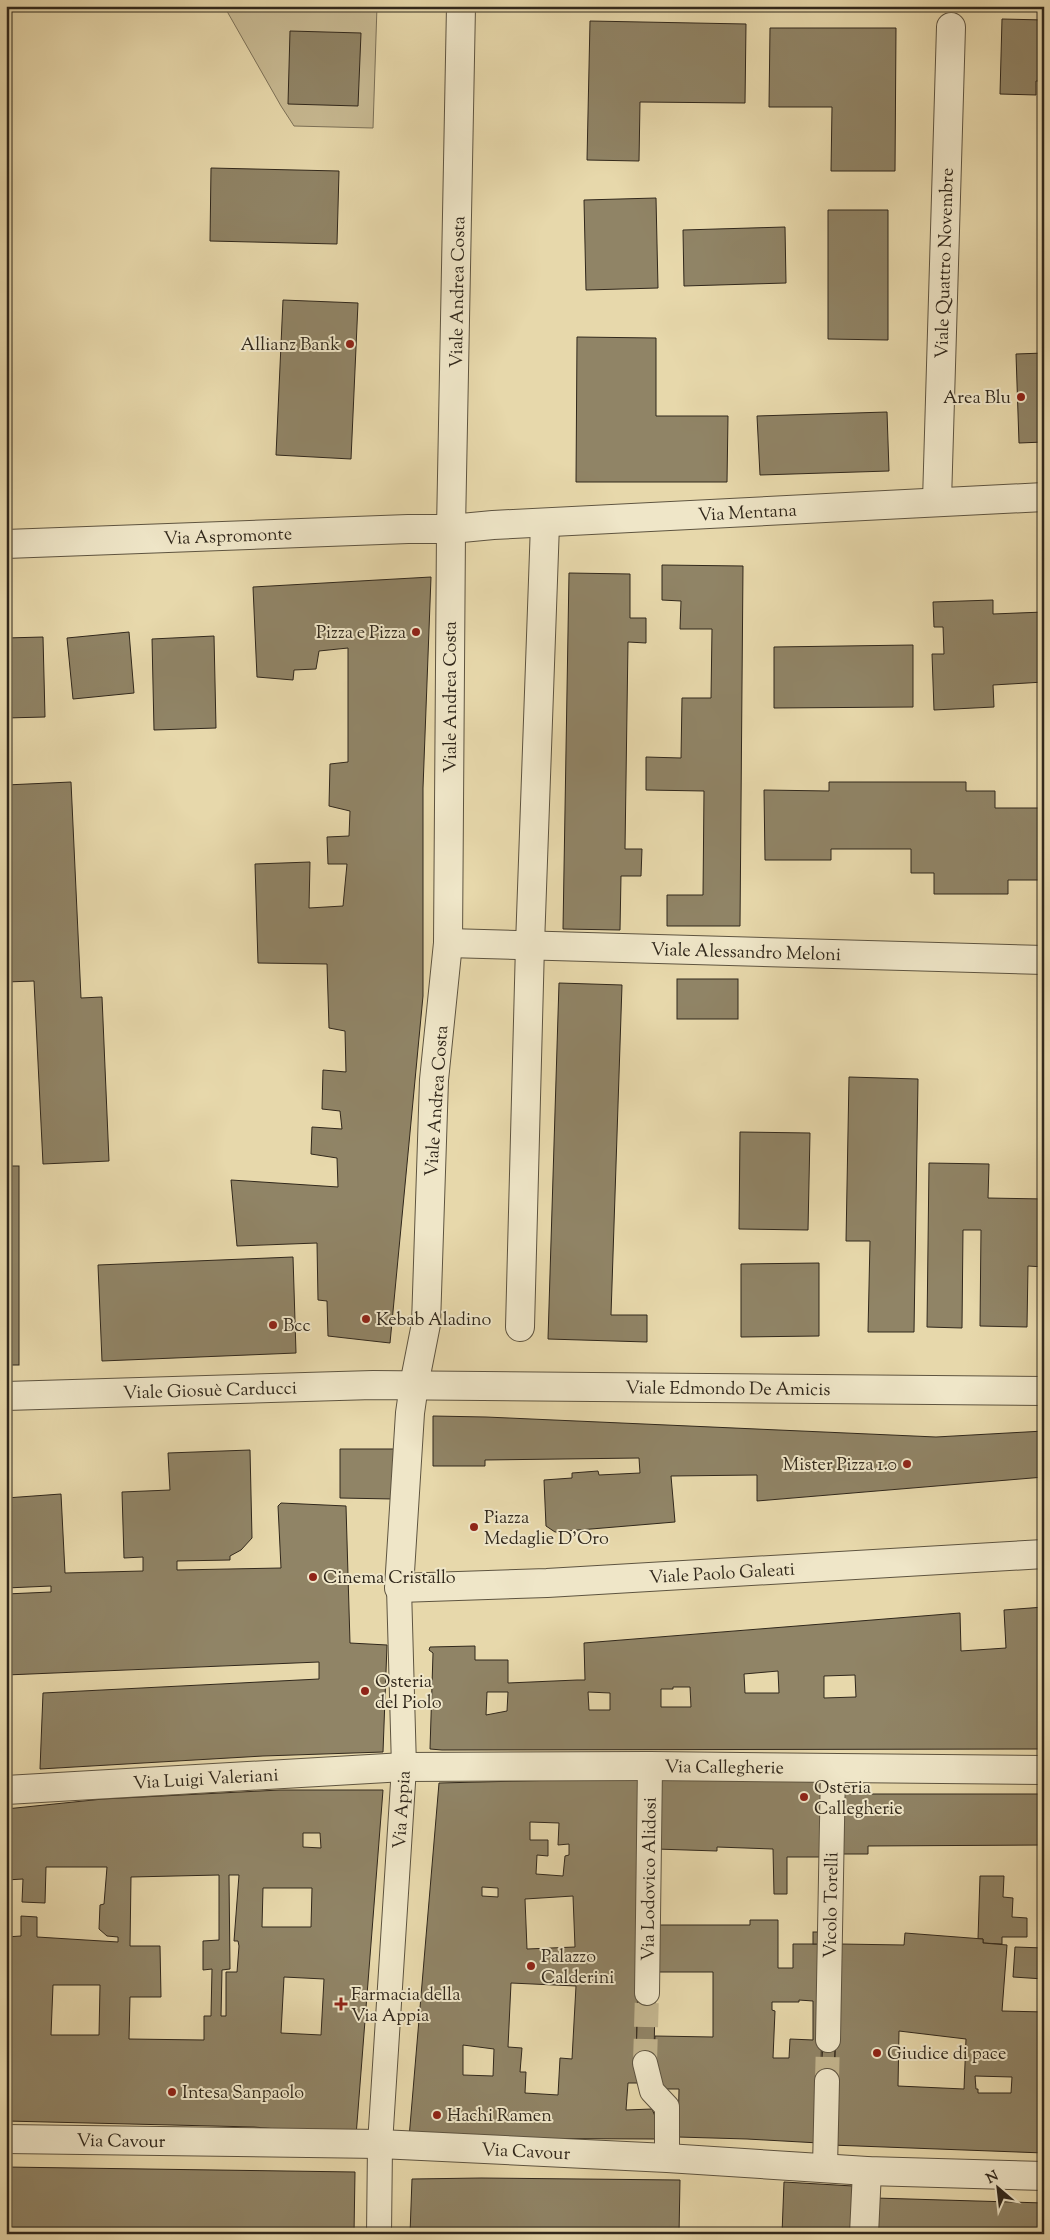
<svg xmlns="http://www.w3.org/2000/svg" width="1050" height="2240" viewBox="0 0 1050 2240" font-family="'Sorts Mill Goudy',serif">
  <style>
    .green { fill: #c8ba93; stroke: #7c7158 }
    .building { fill: #908466; stroke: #31281c; fill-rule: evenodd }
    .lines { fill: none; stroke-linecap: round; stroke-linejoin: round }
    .pedestrian-tunnel { stroke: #c3b58e; stroke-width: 24; stroke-dasharray: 24 12; stroke-linecap: butt }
    .pedestrian-casing { stroke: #5e5440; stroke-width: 26 }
    .minor-casing { stroke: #5e5440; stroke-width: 30 }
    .tertiary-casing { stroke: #5e5440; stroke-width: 30 }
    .pedestrian { stroke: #efe6c8; stroke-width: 24 }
    .minor { stroke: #efe6c8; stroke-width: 28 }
    .tertiary { stroke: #efe6c8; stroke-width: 28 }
    .poi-dot { fill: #8f2418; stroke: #efe6c8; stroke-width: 2 }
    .labels { text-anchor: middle; stroke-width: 4; stroke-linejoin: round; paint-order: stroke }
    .street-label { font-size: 18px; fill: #31281c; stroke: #efe6c8 }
    .poi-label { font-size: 18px; fill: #31281c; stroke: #efe6c8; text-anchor: start }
  </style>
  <rect width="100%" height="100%" fill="#e7d8ab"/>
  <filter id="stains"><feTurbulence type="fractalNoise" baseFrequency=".004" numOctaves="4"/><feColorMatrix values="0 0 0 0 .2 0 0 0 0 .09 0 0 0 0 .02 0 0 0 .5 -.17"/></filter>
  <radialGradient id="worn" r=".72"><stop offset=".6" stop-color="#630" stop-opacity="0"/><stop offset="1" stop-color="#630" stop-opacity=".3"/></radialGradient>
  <polygon class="green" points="224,6 377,6 373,128 294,126 281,106"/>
  <g class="building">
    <polygon points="1002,19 1044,20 1044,81 1036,81 1036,95 1000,94"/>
    <polygon points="590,21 746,24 745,103 640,102 639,161 587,160"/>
    <polygon points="770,28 896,28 895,171 831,171 832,107 769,107"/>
    <polygon points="290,31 361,33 358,106 288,104"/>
    <polygon points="211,168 339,171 337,244 210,241"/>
    <polygon points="656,198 658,288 586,290 584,200"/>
    <polygon points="828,210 888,210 888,340 828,339"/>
    <polygon points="785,227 786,283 684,286 683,230"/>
    <polygon points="283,300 358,303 351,459 276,455"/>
    <polygon points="577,337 656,338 656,416 728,416 727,482 576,482"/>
    <polygon points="1044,353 1044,442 1019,443 1016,354"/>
    <polygon points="887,412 889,471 760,475 757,416"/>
    <polygon points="662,565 743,566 740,926 667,926 667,895 703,895 704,791 646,790 646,757 681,758 682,698 711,698 712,629 680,629 681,601 662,600"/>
    <polygon points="569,573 630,574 630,618 646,618 646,643 628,642 625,849 642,849 641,876 621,876 620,930 563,929"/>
    <polygon points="431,577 423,788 423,996 390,1343 328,1336 327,1301 318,1300 317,1243 237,1246 231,1180 338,1187 337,1158 311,1154 312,1127 342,1129 340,1111 322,1109 323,1070 346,1072 345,1031 329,1028 327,964 258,963 255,864 310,862 309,908 343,906 347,864 328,864 327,837 349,836 350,811 329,806 330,764 348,762 348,648 319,651 316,669 294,670 293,680 257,677 253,587"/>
    <polygon points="993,600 993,614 1044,612 1044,682 993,685 994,707 934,710 932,654 944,654 943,627 934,627 933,602"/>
    <polygon points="129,632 134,693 73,699 67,638"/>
    <polygon points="214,636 216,728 154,730 152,639"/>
    <polygon points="43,637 45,717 6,718 6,638"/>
    <polygon points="913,645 913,707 774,708 774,647"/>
    <polygon points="71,782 81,998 102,997 109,1161 43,1164 34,981 6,982 6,785"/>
    <polygon points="829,782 966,782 966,791 995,791 995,808 1044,808 1044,880 1008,880 1008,894 934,894 934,873 911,873 911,849 831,849 831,860 765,860 764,790 829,791"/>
    <rect x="677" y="979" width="61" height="40"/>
    <polygon points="559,983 622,985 611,1315 647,1315 647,1342 548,1339"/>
    <polygon points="849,1077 918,1079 914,1332 868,1332 870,1241 846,1241"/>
    <polygon points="740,1132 810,1133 808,1230 739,1229"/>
    <polygon points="929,1163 989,1164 988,1198 1044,1199 1044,1267 1028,1266 1027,1327 980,1326 981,1230 963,1230 962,1328 927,1327"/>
    <rect x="6" y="1166" width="13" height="199"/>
    <polygon points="293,1257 296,1353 102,1361 98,1265"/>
    <polygon points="819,1263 819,1336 741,1337 741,1264"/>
    <polygon points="433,1416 486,1417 936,1437 1044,1431 1044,1477 757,1501 757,1475 671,1476 675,1522 555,1532 546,1526 544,1480 572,1478 572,1473 598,1471 599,1475 640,1473 639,1458 485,1460 485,1466 433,1466"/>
    <polygon points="340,1449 394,1449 393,1499 340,1498"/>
    <polygon points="250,1450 252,1538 241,1550 230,1556 230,1560 177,1561 177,1570 281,1568 278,1506 281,1503 346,1506 350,1643 387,1645 383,1752 263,1756 40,1769 43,1693 319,1679 319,1662 6,1675 6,1594 51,1592 51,1586 6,1588 6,1498 61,1494 65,1573 143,1571 143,1557 124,1558 122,1492 170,1490 168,1453"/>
    <path d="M1044,1607V1749L442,1750L430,1749L433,1653L429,1650L430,1647L475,1646V1660H508V1683L577,1680H585L584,1643L960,1613L961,1651L1006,1648L1004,1610ZM778,1671L779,1693H745L744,1674ZM855,1675L856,1697L824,1698V1676ZM673,1687H690L691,1707H661V1689H673ZM487,1692H508L507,1711L486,1715ZM588,1692L610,1693V1710H589Z"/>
    <path d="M643,1778L636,2058L641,2083H628L626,2110L652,2109L657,2121L656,2139L409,2138L439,1783ZM530,1822L559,1823L558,1845L569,1844V1855L565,1856L563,1876L536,1874L537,1855L548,1856V1840H530ZM482,1887L498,1888V1897L482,1896ZM573,1896L575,1947L527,1949L525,1899ZM511,1983L576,1986L572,2059L560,2058L558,2095L525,2093L526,2072H520L522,2048L508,2047ZM463,2045L494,2049L493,2076L463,2075Z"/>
    <polygon points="657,1778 827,1782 824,1857 787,1857 787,1894 774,1894 773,1849 717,1847 717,1851 656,1849"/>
    <path d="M280,1790H383L356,2136L254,2127L6,2121V1937L21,1936V1916L37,1917V1937L118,1942V1937L107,1936L99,1929L100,1905L104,1904L107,1867H46L45,1903L22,1902L23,1879L6,1880V1809L103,1799ZM303,1833H320L321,1848L303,1847ZM219,1875V1940L203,1941V1970L212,1969L211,2016H204V2040L129,2039L130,1997H161L160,1946H130L131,1877ZM229,1875H239L234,1941H238L239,1946L237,1972H226V2016H221L222,1970L230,1969ZM263,1888H312L311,1927H262ZM284,1977L324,1979L321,2035L281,2033ZM53,1985H100L99,2035H51Z"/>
    <polygon points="842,1794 1044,1794 1044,1845 868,1846 868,1854 842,1854"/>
    <polygon points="980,1876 1004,1876 1003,1897 1013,1898 1012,1917 1027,1918 1027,1937 1002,1937 1002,1944 983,1943 983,1939 978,1939"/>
    <path d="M750,1920H778V1968H793V1944H824L819,2143L747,2139L678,2137L679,2089H662L654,2058L655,2036L713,2037V1972H656V1925H750ZM799,2000L813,2001V2040L790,2039L789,2058H773L775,2011L772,2010V2002H799Z"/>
    <rect x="813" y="1932" width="11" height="12"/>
    <path d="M905,1933L983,1939V1943L1007,1945L1002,2011L1044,2012V2153L831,2145L840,1944L904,1945ZM899,2031L966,2039L964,2089L898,2086ZM975,2076L1012,2077L1011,2093H978V2089H976Z"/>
    <polygon points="1015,1947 1044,1948 1044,1979 1013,1977"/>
    <polygon points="638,1998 655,1998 654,2058 636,2058"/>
    <polygon points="823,2043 835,2044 834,2078 821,2077"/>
    <polygon points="6,2167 355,2172 354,2234 6,2234"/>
    <polygon points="481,2178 680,2180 679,2234 410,2234 412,2179"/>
    <polygon points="784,2182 853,2186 855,2234 782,2234"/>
    <polygon points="875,2198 1044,2203 1044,2234 873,2234"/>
  </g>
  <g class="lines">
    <g class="pedestrian-tunnel">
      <polyline points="645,2063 647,1993"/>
      <polyline points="827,2081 828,2040"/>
    </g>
    <defs>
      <g id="pedestrian">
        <path id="s1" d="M647,1993L650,1766"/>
        <path id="s2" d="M828,2040L833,1769"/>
        <polyline points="645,2063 652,2091 667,2107 667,2158"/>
        <polyline points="825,2167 827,2081"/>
        <path id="s3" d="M379,2234L380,2144L404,1767L399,1588"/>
      </g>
      <g id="minor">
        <path id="s4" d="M461,6L451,529L448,943L434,1080L426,1324L414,1385L410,1413L399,1588L547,1583L1044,1554"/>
        <path id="s5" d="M937,501L951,27"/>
        <path id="s6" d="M6,544L408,529H451L493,525L1044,497"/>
        <path id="s7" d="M448,943L1044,960"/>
        <polyline points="520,1327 530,945 545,524"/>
        <path id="s8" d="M6,1790L404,1767L650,1766L1044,1770"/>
        <path id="s9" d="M6,2139L380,2144L667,2158L867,2171L1044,2176"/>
        <polyline points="864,2234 867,2171"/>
      </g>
      <g id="tertiary">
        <path id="s10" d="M6,1396L373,1385L1044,1391"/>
      </g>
    </defs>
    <use href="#pedestrian" class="pedestrian-casing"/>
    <use href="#minor" class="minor-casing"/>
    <use href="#tertiary" class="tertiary-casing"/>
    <use href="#pedestrian" class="pedestrian"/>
    <use href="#minor" class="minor"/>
    <use href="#tertiary" class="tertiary"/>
  </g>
  <g class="poi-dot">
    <circle cx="350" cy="344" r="5"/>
    <circle cx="1021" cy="397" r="5"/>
    <circle cx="416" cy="632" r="5"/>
    <circle cx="366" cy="1319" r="5"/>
    <circle cx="273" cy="1325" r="5"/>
    <circle cx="907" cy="1464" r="5"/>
    <circle cx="474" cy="1527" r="5"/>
    <circle cx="313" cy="1577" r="5"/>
    <circle cx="365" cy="1691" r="5"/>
    <circle cx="804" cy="1797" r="5"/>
    <circle cx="531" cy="1966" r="5"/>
    <path d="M338.5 1996.5h5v5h5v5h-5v5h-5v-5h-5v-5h5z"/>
    <circle cx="877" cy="2053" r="5"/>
    <circle cx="172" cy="2092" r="5"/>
    <circle cx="437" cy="2115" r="5"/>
  </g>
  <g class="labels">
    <g class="street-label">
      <text dy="6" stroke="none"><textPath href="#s5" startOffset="238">Viale Quattro Novembre</textPath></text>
      <text transform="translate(457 292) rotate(-89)" y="6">Viale Andrea Costa</text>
      <text dy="6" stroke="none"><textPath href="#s6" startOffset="742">Via Mentana</textPath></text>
      <text dy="6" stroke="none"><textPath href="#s6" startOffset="222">Via Aspromonte</textPath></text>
      <text transform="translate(450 697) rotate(-90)" y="6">Viale Andrea Costa</text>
      <text dy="6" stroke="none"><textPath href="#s7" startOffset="298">Viale Alessandro Meloni</textPath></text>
      <text transform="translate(436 1101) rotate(-86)" y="6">Viale Andrea Costa</text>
      <text dy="6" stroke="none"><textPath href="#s10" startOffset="722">Viale Edmondo De Amicis</textPath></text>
      <text dy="6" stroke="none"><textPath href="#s10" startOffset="204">Viale Giosuè Carducci</textPath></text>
      <text dy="6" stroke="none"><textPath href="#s4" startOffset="1908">Viale Paolo Galeati</textPath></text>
      <text dy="6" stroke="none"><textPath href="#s8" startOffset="719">Via Callegherie</textPath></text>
      <text dy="6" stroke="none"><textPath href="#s8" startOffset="200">Via Luigi Valeriani</textPath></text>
      <text dy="6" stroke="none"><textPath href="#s3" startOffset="425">Via Appia</textPath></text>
      <text dy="6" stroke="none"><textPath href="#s1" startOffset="114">Via Lodovico Alidosi</textPath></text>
      <text dy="6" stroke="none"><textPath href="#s2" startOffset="135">Vicolo Torelli</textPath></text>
      <text dy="6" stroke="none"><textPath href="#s9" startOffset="115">Via Cavour</textPath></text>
      <text dy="6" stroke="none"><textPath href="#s9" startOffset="520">Via Cavour</textPath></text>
    </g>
    <g class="poi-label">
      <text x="340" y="350" text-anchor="end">Allianz Bank</text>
      <text x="1011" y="403" text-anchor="end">Area Blu</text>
      <text x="406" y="638" text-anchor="end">Pizza e Pizza</text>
      <text x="376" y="1325">Kebab Aladino</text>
      <text x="283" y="1331">Bcc</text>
      <text x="897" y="1470" text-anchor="end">Mister Pizza 1.0</text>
      <text x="484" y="1523">Piazza<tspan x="484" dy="21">Medaglie D'Oro</tspan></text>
      <text x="323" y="1583">Cinema Cristallo</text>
      <text x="375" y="1687">Osteria<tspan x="375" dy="21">del Piolo</tspan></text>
      <text x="814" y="1793">Osteria<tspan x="814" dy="21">Callegherie</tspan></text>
      <text x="541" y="1962">Palazzo<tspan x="541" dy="21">Calderini</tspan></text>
      <text x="351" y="2000">Farmacia della<tspan x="351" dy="21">Via Appia</tspan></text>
      <text x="887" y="2059">Giudice di pace</text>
      <text x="182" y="2098">Intesa Sanpaolo</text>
      <text x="447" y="2121">Hachi Ramen</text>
    </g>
  </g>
  <rect width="1050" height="2240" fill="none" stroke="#e7d8ab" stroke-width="25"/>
  <rect x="8" y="8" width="1035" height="2225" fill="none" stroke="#31281c" stroke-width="2.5"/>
  <rect x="12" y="12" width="1025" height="2215" fill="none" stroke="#31281c"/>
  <g transform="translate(998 2188) rotate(332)" stroke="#efe6c8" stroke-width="4" paint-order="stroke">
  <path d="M0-4L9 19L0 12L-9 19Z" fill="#31281c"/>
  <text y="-8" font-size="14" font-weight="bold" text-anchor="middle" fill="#31281c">N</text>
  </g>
  <rect width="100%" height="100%" filter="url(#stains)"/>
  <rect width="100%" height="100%" fill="url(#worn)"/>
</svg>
